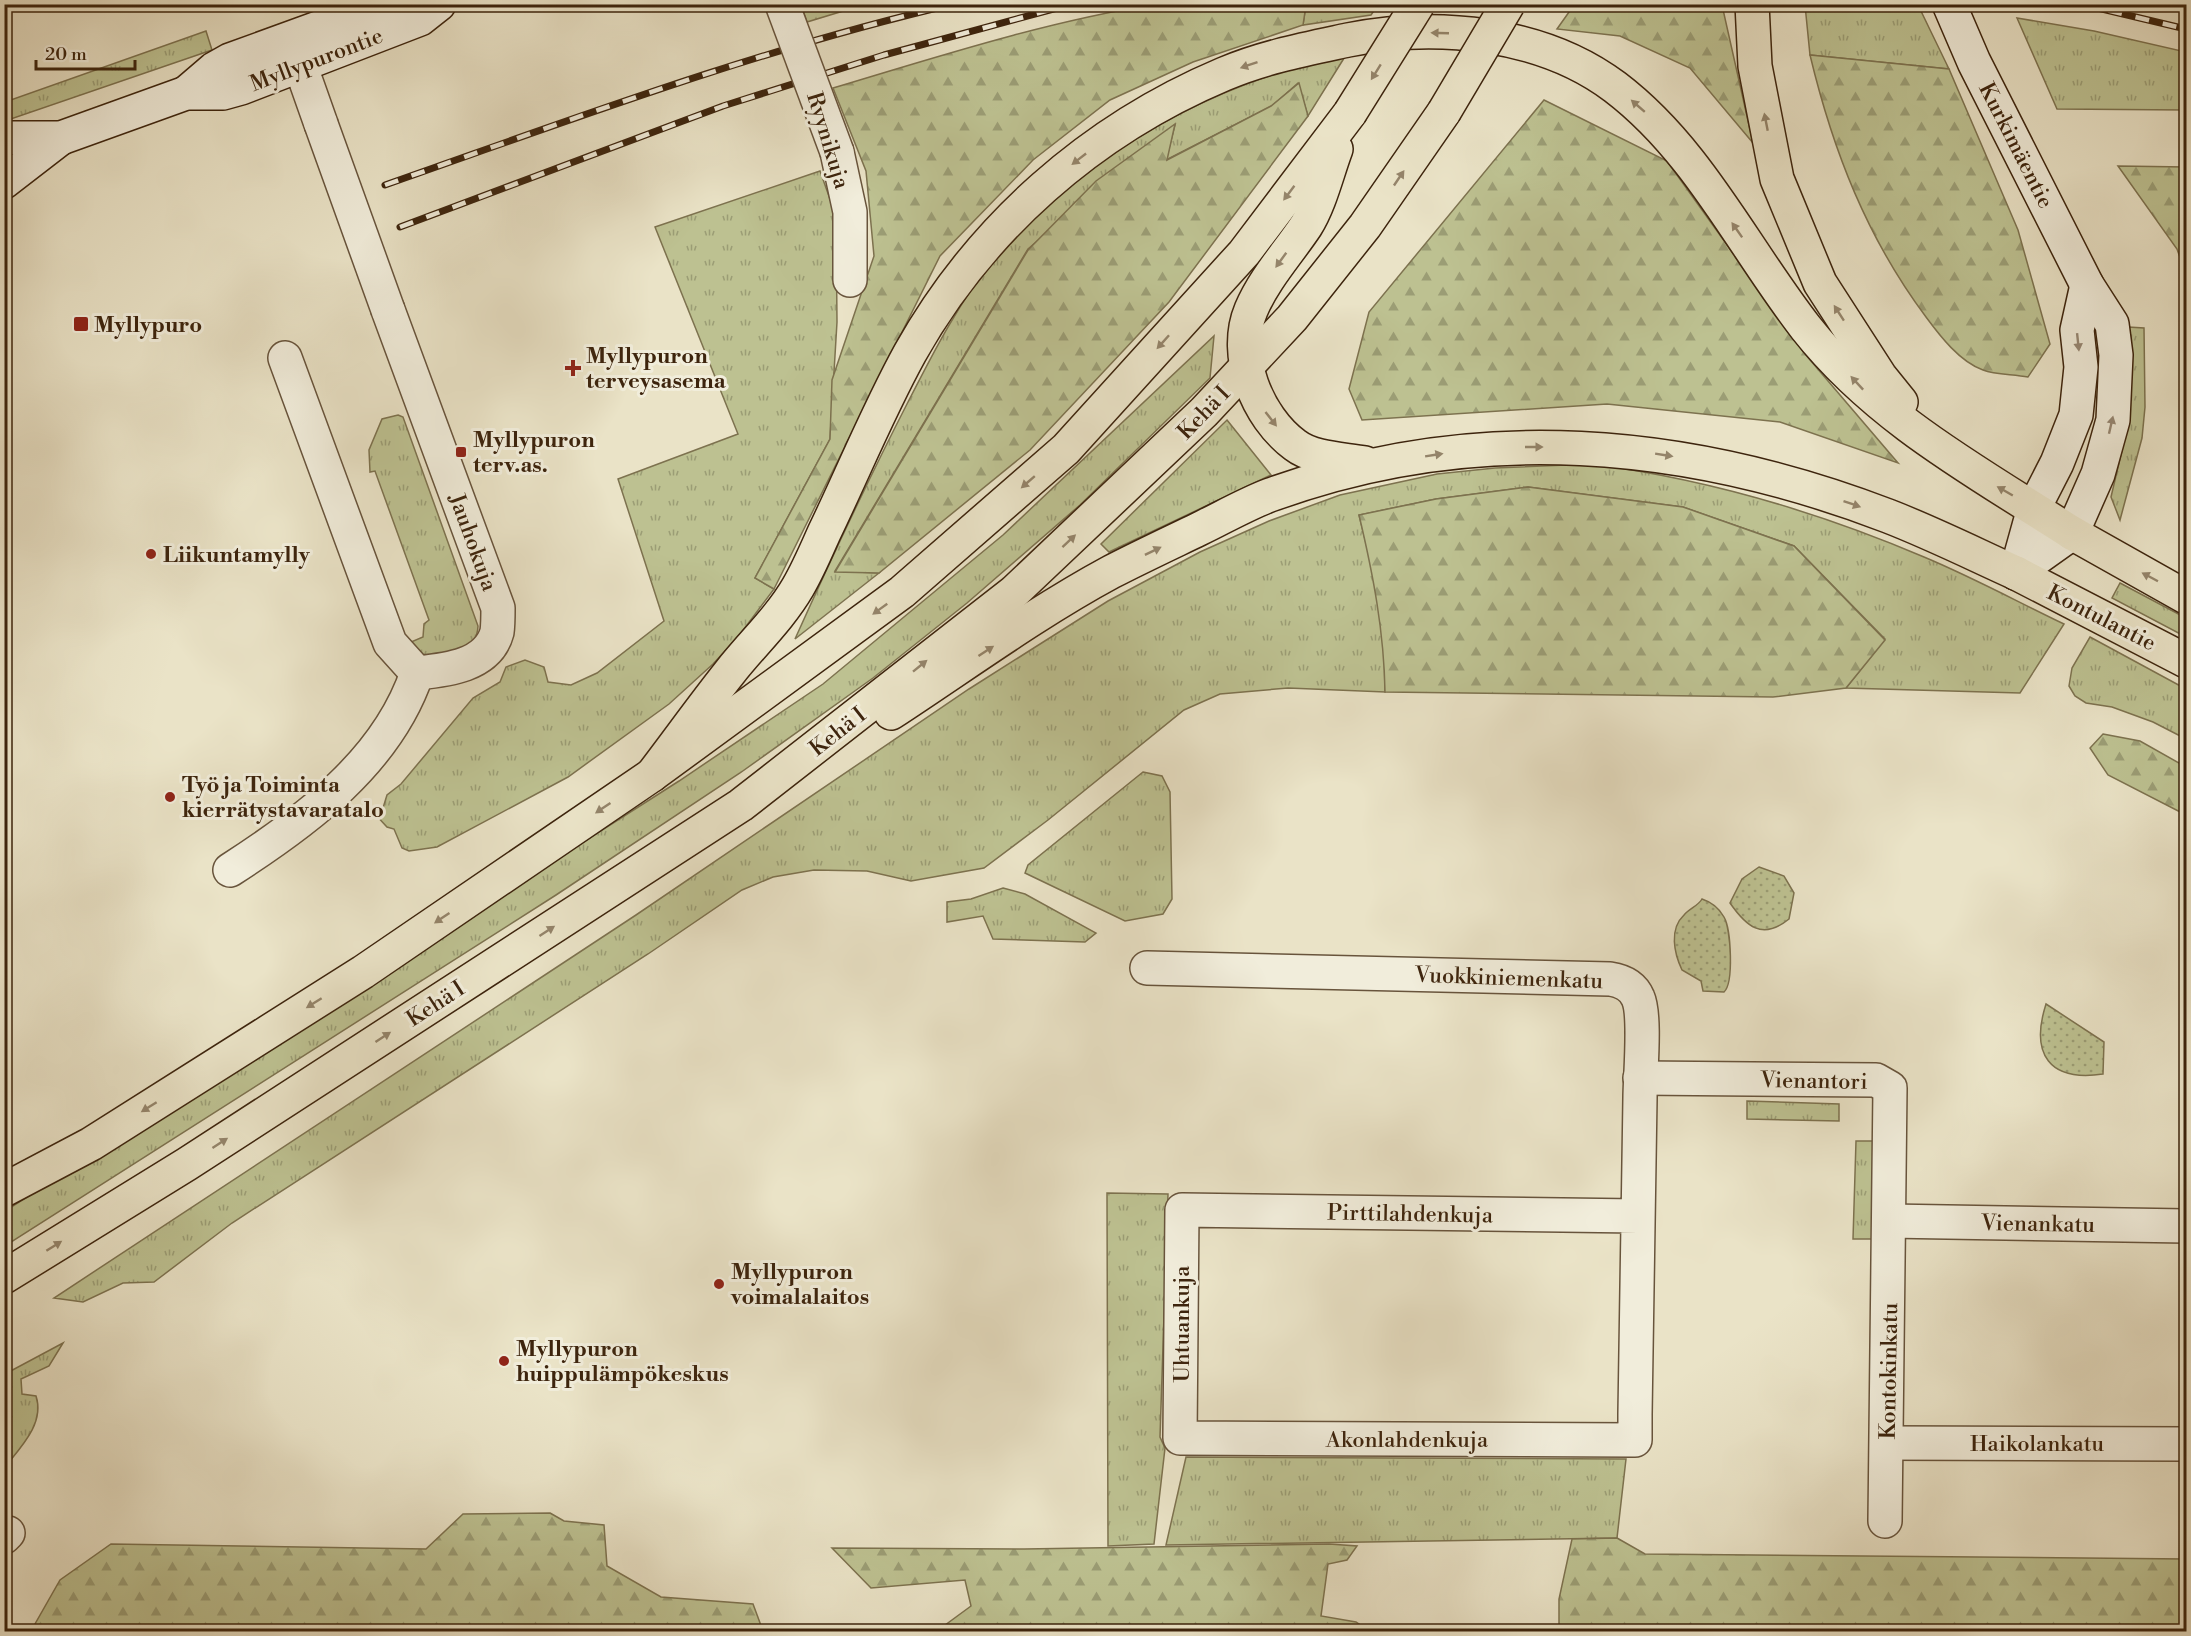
<svg xmlns="http://www.w3.org/2000/svg" width="2191" height="1636" viewBox="0 0 2191 1636" font-family="'Libre Bodoni',serif">
  <style>
    .grass { fill: url(#grass-tufts); stroke: #7d724f; stroke-width: 1.5 }
    .forest { fill: url(#forest-firs); stroke: #7d724f; stroke-width: 1.5 }
    .park { fill: url(#park-dots); stroke: #7d724f; stroke-width: 1.5 }
    .lines { fill: none; stroke-linecap: round; stroke-linejoin: round }
    .street-casing { stroke: #68543c; stroke-width: 36 }
    .secondary-casing { stroke: #3d240d; stroke-width: 36 }
    .primary-casing { stroke: #3d240d; stroke-width: 36 }
    .highway-casing { stroke: #3d240d; stroke-width: 36 }
    .street { stroke: #f1eddb; stroke-width: 33 }
    .secondary { stroke: #f1eddb; stroke-width: 33 }
    .primary { stroke: #eae3c7; stroke-width: 33 }
    .highway { stroke: #eae3c7; stroke-width: 33 }
    .rail-casing { stroke: #3d240d; stroke-width: 7 }
    .rail { stroke: #f1eddb; stroke-width: 4.5; stroke-dasharray: 14; stroke-linecap: butt }
    .street-bridge-casing { stroke: #68543c; stroke-width: 36; stroke-linecap: butt }
    .highway-bridge-casing { stroke: #3d240d; stroke-width: 36; stroke-linecap: butt }
    .street-bridge { stroke: #f1eddb; stroke-width: 33 }
    .highway-bridge { stroke: #eae3c7; stroke-width: 33 }
    .oneway { fill: #94846a }
    .oneway2 { fill: #978874 }
    .poi-dot { fill: #8f2418; stroke: #f1eddb; stroke-width: 2 }
    .labels { text-anchor: middle; stroke-width: 6; stroke-linejoin: round; paint-order: stroke }
    .street-label { font-size: 22px; fill: #3d240d; stroke: #f1eddb }
    .poi-label { font-size: 22px; font-weight: bold; fill: #3d240d; stroke: #f1eddb; text-anchor: start }
  </style>
  <defs>
    <pattern id="grass-tufts" width="24" height="20" patternUnits="userSpaceOnUse" patternTransform="scale(1.5)"><rect width="24" height="20" fill="#bdc191"/><path d="M3 7l-1-3M5 7V3M7 7l1-3M15 17l-1-3M17 17v-4M19 17l1-3" fill="none" stroke="#9b9d75"/></pattern>
    <pattern id="forest-firs" width="22" height="20" patternUnits="userSpaceOnUse" patternTransform="scale(1.5)"><rect width="22" height="20" fill="#bdc191"/><path d="M5 1l3.5 6h-7zM16 11l3.5 6h-7z" fill="#9b9d75"/></pattern>
    <pattern id="park-dots" width="8" height="8" patternUnits="userSpaceOnUse" patternTransform="scale(1.5)"><rect width="8" height="8" fill="#bdc191"/><path d="M2 2h.1M6 6h.1" fill="none" stroke="#9b9d75" stroke-width="1.8" stroke-linecap="round"/></pattern>
  </defs>
  <rect width="100%" height="100%" fill="#eae3c7"/>
  <filter id="stains"><feTurbulence type="fractalNoise" baseFrequency=".00333" numOctaves="4"/><feColorMatrix values="0 0 0 0 .2 0 0 0 0 .09 0 0 0 0 .02 0 0 0 .5 -.17"/></filter>
  <radialGradient id="worn" r=".72"><stop offset=".6" stop-color="#630" stop-opacity="0"/><stop offset="1" stop-color="#630" stop-opacity=".3"/></radialGradient>
  <g class="grass">
    <polygon points="1306,5 1378,5 1371,15 1303,25"/>
    <polygon points="1805,5 1918,5 1949,69 1810,55"/>
    <polygon points="2017,18 2094,31 2186,52 2186,110 2057,109"/>
    <polygon points="206,31 212,50 5,121 5,102"/>
    <path d="M1346,55L1308,116L1298,83L1272,106L1166,160L1175,125L1028,249L835,571L879,573L795,639C831,559 868,480 908,402C934,351 961,298 998,254C1007,243 1019,233 1030,222C1117,137 1226,80 1346,55Z"/>
    <polygon points="820,171 836,216 837,322 830,439 755,578 774,589 738,637 713,664 669,704 568,777 437,847 409,851 402,848 394,829 387,827 374,813 383,808 387,795 401,784 473,698 500,682 506,667 525,660 544,667 548,682 571,685 597,673 664,621 618,479 738,434 655,227"/>
    <polygon points="2128,327 2144,328 2145,407 2142,438 2120,520 2111,497 2124,442"/>
    <polygon points="1214,336 1210,378 1080,505 967,603 873,678 740,773 556,895 5,1246 5,1211 679,781 823,684 1003,535"/>
    <path d="M398,415L403,417L478,626C477,653 448,659 427,663L411,642L423,637L424,624L429,620L375,471L370,472L369,450L382,419Z"/>
    <polygon points="1227,420 1271,475 1109,552 1101,544"/>
    <path d="M1591,464C1708,479 1816,511 1924,557C1972,577 2018,602 2064,624L2020,693L1846,688L1885,639L1794,546L1683,507L1528,487L1436,499L1359,515L1375,579L1384,647L1385,692L1288,688L1220,694L1184,710L1048,820L984,868L911,881L867,871L814,870L773,877L742,890L648,954L232,1223L154,1282L123,1283L83,1302L54,1298L636,915L969,689L1108,601L1200,552L1269,521L1340,495L1437,474L1495,468Z"/>
    <polygon points="2120,583 2186,618 2186,637 2112,598"/>
    <polygon points="2090,637 2186,689 2186,739 2153,722 2112,707 2086,703 2075,696 2069,686 2072,668"/>
    <polygon points="1143,772 1162,776 1170,792 1172,899 1163,914 1125,921 1025,873 1028,865"/>
    <polygon points="1003,888 1025,894 1096,933 1085,942 993,939 983,916 947,922 947,902 971,899"/>
    <polygon points="1747,1101 1839,1104 1839,1121 1747,1119"/>
    <polygon points="1856,1141 1876,1141 1873,1239 1853,1239"/>
    <polygon points="1107,1193 1168,1194 1160,1437 1165,1448 1154,1544 1108,1546"/>
    <path d="M63,1343L49,1366L21,1379L22,1394L36,1396C45,1423 21,1447 5,1467V1374Z"/>
    <polygon points="1186,1457 1626,1459 1617,1538 1166,1545"/>
  </g>
  <g class="forest">
    <path d="M1156,4L1306,5L1303,25L1193,62L1110,100L1033,160L940,256L774,589L755,578L830,439L832,380L874,256L866,171L833,88C940,56 1045,22 1156,4Z"/>
    <polygon points="801,5 801,4 863,5 807,22"/>
    <polygon points="1574,5 1722,5 1753,143 1690,68 1620,36 1557,29"/>
    <path d="M1810,55L1949,69L2018,230L2050,344L2028,377C2014,374 1996,375 1983,370C1960,362 1940,336 1926,317C1867,238 1833,151 1810,55Z"/>
    <polygon points="1299,83 1308,116 1169,302 1030,450 879,573 835,572 1028,250 1096,181 1175,124 1167,160 1271,106"/>
    <polygon points="1544,100 1667,161 1805,354 1898,463 1780,422 1607,404 1362,420 1349,389 1369,312"/>
    <polygon points="2118,166 2186,167 2186,274 2177,249"/>
    <path d="M1528,487L1683,507L1794,546L1885,640L1846,688L1773,697L1385,692C1384,631 1373,574 1359,515L1436,499Z"/>
    <polygon points="2103,734 2140,741 2186,767 2186,815 2108,775 2090,748"/>
    <polygon points="550,1513 564,1521 604,1525 607,1566 661,1597 753,1604 763,1631 31,1631 60,1580 111,1544 426,1549 463,1514"/>
    <polygon points="1617,1538 1645,1554 2186,1559 2186,1631 1559,1631 1559,1599 1572,1539"/>
    <polygon points="1329,1544 1357,1546 1347,1560 1328,1564 1321,1616 1356,1622 1369,1631 937,1631 971,1606 965,1580 871,1588 832,1548 1024,1549"/>
  </g>
  <g class="park">
    <path d="M1759,867L1784,876L1794,893L1789,919C1762,941 1746,926 1730,903L1742,879Z"/>
    <path d="M1702,899C1711,902 1719,908 1724,917C1731,929 1734,983 1724,992L1703,991L1701,981L1682,970C1674,953 1669,929 1684,915C1690,908 1698,906 1702,899Z"/>
    <path d="M2046,1004L2104,1042L2103,1074C2049,1082 2030,1054 2046,1004Z"/>
  </g>
  <g class="lines">
    <defs>
      <g id="street">
        <polyline points="291,39 321,124"/>
        <polyline points="837,152 850,212 850,280"/>
        <path d="M388,310L498,608C498,615 498,625 497,632C488,666 446,670 417,673"/>
        <polyline points="285,358 390,643 417,673"/>
        <path d="M230,870C306,821 387,762 417,673"/>
        <path d="M1147,968L1610,979C1623,981 1633,986 1638,998C1646,1016 1640,1076 1640,1098C1638,1203 1637,1309 1635,1414V1440L1180,1438L1182,1210L1638,1216"/>
        <polyline points="1640,1078 1876,1080 1890,1088 1885,1521"/>
        <polyline points="1889,1221 2186,1226"/>
        <polyline points="1887,1443 2186,1444"/>
        <polyline points="4,1537 8,1533"/>
      </g>
      <g id="secondary">
        <polyline points="1949,4 1974,62 2087,285 2112,324 2116,355 2113,420 2098,474 2072,533 2016,573"/>
        <polyline points="186,93 214,69 230,60 384,4"/>
        <polyline points="4,138 61,138 186,93 223,93 241,88 420,19 439,4"/>
        <polyline points="4,182 61,138"/>
        <polyline points="2016,573 2034,508 2057,463 2076,415 2081,367 2077,330 2087,285"/>
      </g>
      <g id="primary">
        <polyline points="2072,533 2186,597"/>
        <polyline points="2016,573 2186,661"/>
      </g>
      <g id="highway">
        <polyline points="1752,4 1755,66 1777,179 1820,283 1880,376 1901,402"/>
        <path d="M1336,149C1327,173 1320,204 1306,226C1288,253 1264,279 1251,310C1232,355 1257,417 1295,445C1313,459 1343,459 1365,463"/>
        <path d="M891,713C963,666 1035,613 1111,572C1140,557 1170,543 1199,529C1222,518 1246,504 1270,495C1475,420 1687,439 1888,516C1932,533 1974,554 2016,573"/>
        <path d="M652,775C678,741 703,706 730,672C752,644 780,618 798,587C808,570 816,551 824,533C853,473 878,411 910,353C980,228 1091,130 1224,74C1264,57 1306,49 1348,40C1436,22 1542,32 1615,87C1698,150 1743,247 1806,328C1877,418 1977,472 2072,533"/>
        <polyline points="4,1190 91,1144 363,972 652,775 902,592 1066,449 1244,253 1350,113"/>
        <polyline points="4,1277 187,1164 741,805 1014,592 1204,412 1292,318 1365,226 1444,112"/>
      </g>
    </defs>
    <use href="#street" class="street-casing"/>
    <use href="#secondary" class="secondary-casing"/>
    <use href="#primary" class="primary-casing"/>
    <use href="#highway" class="highway-casing"/>
    <use href="#street" class="street"/>
    <use href="#secondary" class="secondary"/>
    <use href="#primary" class="primary"/>
    <use href="#highway" class="highway"/>
    <defs>
      <g id="rail">
        <polyline points="2081,4 2186,29"/>
        <polyline points="2184,4 2186,5"/>
        <path d="M385,185C573,119 760,49 954,4"/>
        <polyline points="400,227 723,106 884,55 1072,4"/>
      </g>
    </defs>
    <use href="#rail" class="rail-casing"/>
    <use href="#rail" class="rail"/>
    <defs>
      <g id="street-bridge">
        <polyline points="782,4 837,152"/>
        <polyline points="321,124 388,310"/>
      </g>
      <g id="highway-bridge">
        <polyline points="1444,112 1508,4"/>
        <polyline points="1350,113 1418,4"/>
      </g>
    </defs>
    <use href="#street-bridge" class="street-bridge-casing"/>
    <use href="#highway-bridge" class="highway-bridge-casing"/>
    <use href="#street-bridge" class="street-bridge"/>
    <use href="#highway-bridge" class="highway-bridge"/>
  </g>
  <defs><path id="oneway-solid" d="M-6-.8H1V-3.2L6.5 0L1 3.2V.8H-6Z" transform="scale(1.5)"/></defs>
  <g class="oneway">
    <use href="#oneway-solid" transform="translate(1440 33) rotate(-178)"/>
    <use href="#oneway-solid" transform="translate(1249 65) rotate(161)"/>
    <use href="#oneway-solid" transform="translate(1376 72) rotate(122)"/>
    <use href="#oneway-solid" transform="translate(1638 106) rotate(-139)"/>
    <use href="#oneway-solid" transform="translate(1766 122) rotate(-101)"/>
    <use href="#oneway-solid" transform="translate(1079 159) rotate(142)"/>
    <use href="#oneway-solid" transform="translate(1399 178) rotate(-56)"/>
    <use href="#oneway-solid" transform="translate(1289 193) rotate(127)"/>
    <use href="#oneway-solid" transform="translate(1737 230) rotate(-125)"/>
    <use href="#oneway-solid" transform="translate(1281 260) rotate(126)"/>
    <use href="#oneway-solid" transform="translate(1839 313) rotate(-123)"/>
    <use href="#oneway-solid" transform="translate(1163 342) rotate(132)"/>
    <use href="#oneway-solid" transform="translate(1857 383) rotate(-133)"/>
    <use href="#oneway-solid" transform="translate(1271 419) rotate(52)"/>
    <use href="#oneway-solid" transform="translate(1534 447)"/>
    <use href="#oneway-solid" transform="translate(1434 455) rotate(-9)"/>
    <use href="#oneway-solid" transform="translate(1664 455) rotate(9)"/>
    <use href="#oneway-solid" transform="translate(1028 482) rotate(139)"/>
    <use href="#oneway-solid" transform="translate(2005 491) rotate(-150)"/>
    <use href="#oneway-solid" transform="translate(1852 504) rotate(19)"/>
    <use href="#oneway-solid" transform="translate(1069 541) rotate(-43)"/>
    <use href="#oneway-solid" transform="translate(1153 551) rotate(-26)"/>
    <use href="#oneway-solid" transform="translate(2150 577) rotate(-152)"/>
    <use href="#oneway-solid" transform="translate(880 609) rotate(144)"/>
    <use href="#oneway-solid" transform="translate(986 651) rotate(-33)"/>
    <use href="#oneway-solid" transform="translate(920 666) rotate(-39)"/>
    <use href="#oneway-solid" transform="translate(603 808) rotate(146)"/>
    <use href="#oneway-solid" transform="translate(442 918) rotate(146)"/>
    <use href="#oneway-solid" transform="translate(547 931) rotate(-33)"/>
    <use href="#oneway-solid" transform="translate(314 1003) rotate(148)"/>
    <use href="#oneway-solid" transform="translate(383 1037) rotate(-33)"/>
    <use href="#oneway-solid" transform="translate(149 1107) rotate(148)"/>
    <use href="#oneway-solid" transform="translate(220 1143) rotate(-33)"/>
    <use href="#oneway-solid" transform="translate(54 1246) rotate(-32)"/>
  </g>
  <g class="oneway2">
    <use href="#oneway-solid" transform="translate(2078 342) rotate(84)"/>
    <use href="#oneway-solid" transform="translate(2111 425) rotate(-77)"/>
  </g>
  <g class="poi-dot">
    <rect x="73" y="316" width="16" height="16" rx="3"/>
    <path d="M570 359h6v6h6v6h-6v6h-6v-6h-6v-6h6z"/>
    <rect x="455" y="446" width="12" height="12" rx="3"/>
    <circle cx="151" cy="554" r="6"/>
    <circle cx="170" cy="797" r="6"/>
    <circle cx="719" cy="1284" r="6"/>
    <circle cx="504" cy="1361" r="6"/>
  </g>
  <g class="labels">
    <g class="street-label">
      <text transform="translate(316 59) rotate(-21)" y="8">Myllypurontie</text>
      <text transform="translate(829 140) rotate(73)" y="8">Ryynikuja</text>
      <text transform="translate(2017 145) rotate(63)" y="8">Kurkimäentie</text>
      <text transform="translate(1203 412) rotate(-46)" y="8">Kehä I</text>
      <text transform="translate(474 542) rotate(70)" y="8">Jauhokuja</text>
      <text transform="translate(2102 617) rotate(27)" y="8">Kontulantie</text>
      <text transform="translate(837 731) rotate(-38)" y="8">Kehä I</text>
      <text transform="translate(1509 977) rotate(2)" y="8">Vuokkiniemenkatu</text>
      <text transform="translate(435 1003) rotate(-33)" y="8">Kehä I</text>
      <text transform="translate(1814 1080) rotate(1)" y="8">Vienantori</text>
      <text transform="translate(1410 1213) rotate(1)" y="8">Pirttilahdenkuja</text>
      <text transform="translate(2038 1223) rotate(1)" y="8">Vienankatu</text>
      <text transform="translate(1181 1324) rotate(-90)" y="8">Uhtuankuja</text>
      <text transform="translate(1888 1371) rotate(-89)" y="8">Kontokinkatu</text>
      <text x="1407" y="1447">Akonlahdenkuja</text>
      <text x="2037" y="1451">Haikolankatu</text>
    </g>
    <g class="poi-label">
      <text x="94" y="332">Myllypuro</text>
      <text x="586" y="363">Myllypuron<tspan x="586" dy="25">terveysasema</tspan></text>
      <text x="473" y="447">Myllypuron<tspan x="473" dy="25">terv.as.</tspan></text>
      <text x="163" y="562">Liikuntamylly</text>
      <text x="182" y="792">Työ ja Toiminta<tspan x="182" dy="25">kierrätystavaratalo</tspan></text>
      <text x="731" y="1279">Myllypuron<tspan x="731" dy="25">voimalalaitos</tspan></text>
      <text x="516" y="1356">Myllypuron<tspan x="516" dy="25">huippulämpökeskus</tspan></text>
    </g>
  </g>
  <rect width="2191" height="1636" fill="none" stroke="#eae3c7" stroke-width="24"/>
  <rect x="6" y="6" width="2179" height="1624" fill="none" stroke="#3d240d" stroke-width="3"/>
  <rect x="12" y="12" width="2167" height="1612" fill="none" stroke="#3d240d" stroke-width="1.5"/>
  <path d="M36 60v9h99v-9" fill="none" stroke="#3d240d" stroke-width="3"/>
  <text x="45" y="60" font-size="18" fill="#3d240d" stroke="#f1eddb" stroke-width="4.5" paint-order="stroke">20 m</text>
  <rect width="100%" height="100%" filter="url(#stains)"/>
  <rect width="100%" height="100%" fill="url(#worn)"/>
</svg>
